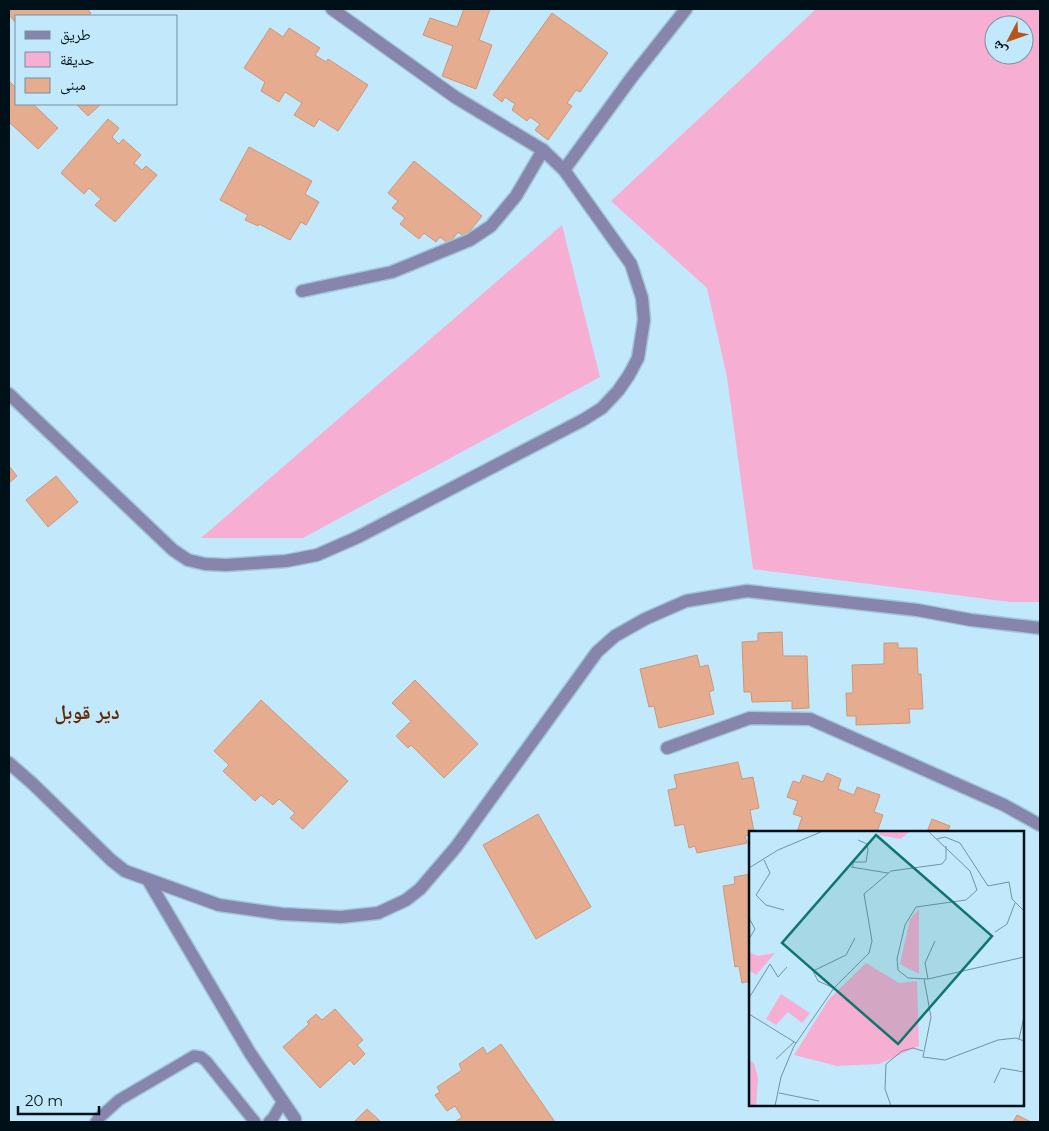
<svg xmlns="http://www.w3.org/2000/svg" width="1049" height="1131" viewBox="0 0 1049 1131" font-family="Montserrat,'Noto Naskh Arabic',sans-serif">
  <style>
    .green { fill: #f6aed3; fill-rule: evenodd }
    .building { fill: #e6ac8f; stroke: #ce9578 }
    .lines { fill: none; stroke-linecap: round; stroke-linejoin: round }
    .lane-casing { stroke: #a2c6d7; stroke-width: 14 }
    .street-casing { stroke: #a2c6d7; stroke-width: 15 }
    .lane { stroke: #8885ad; stroke-width: 11 }
    .street { stroke: #8885ad; stroke-width: 12 }
    .labels { text-anchor: middle; stroke-width: 4.5; stroke-linejoin: round; paint-order: stroke }
    .quarter-label { font-size: 20px; font-weight: bold; fill: #642700; stroke: #c1e9fb }
    .inset-road { fill: none; stroke: #7492a0; stroke-width: 1 }
    .view { fill: #0f766e; fill-opacity: 0.15; stroke: #0f766e; stroke-width: 2.5 }
    .inset-edge { fill: none; stroke: #001018; stroke-width: 2.5 }
  </style>
  <rect width="100%" height="100%" fill="#c1e9fb"/>
  <g class="green">
    <path d="M816,9H1040V602H1010L753,569L727,377L707,288L611,201ZM994,25H1024V55H994Z"/>
    <polygon points="562,225 600,377 303,538 201,538"/>
  </g>
  <g class="building">
    <polygon points="9,9 87,9 91,13 88,16 16,16 16,23 9,15"/>
    <polygon points="464,9 490,9 479,40 492,45 476,89 442,76 453,46 423,35 430,18 457,27"/>
    <polygon points="552,13 608,53 580,92 576,90 567,103 572,106 548,140 535,130 540,124 530,117 527,121 512,110 515,104 505,97 502,102 493,95"/>
    <polygon points="270,28 283,37 289,28 320,48 315,55 326,62 328,59 368,85 338,131 319,119 314,127 294,115 302,103 285,92 279,102 261,91 265,82 244,68"/>
    <polygon points="9,81 16,88 16,104 33,104 58,128 38,149 9,122"/>
    <polygon points="76,104 101,104 88,116"/>
    <polygon points="108,119 119,128 112,137 119,144 123,139 141,155 134,163 142,170 146,166 157,175 115,222 95,205 101,199 89,188 84,194 61,173"/>
    <polygon points="249,147 312,181 305,194 319,202 306,225 301,222 290,240 259,224 258,226 245,220 248,215 220,200"/>
    <polygon points="414,161 482,216 465,237 458,232 449,244 440,237 436,242 424,233 419,239 400,224 405,218 392,208 398,201 388,193"/>
    <polygon points="9,466 17,476 9,483"/>
    <polygon points="56,476 78,502 48,527 26,500"/>
    <polygon points="782,632 783,656 807,656 809,708 792,709 792,701 752,702 751,692 744,692 742,642 758,641 758,633"/>
    <polygon points="884,643 898,643 898,648 917,648 918,674 921,674 923,709 909,709 910,723 856,725 856,716 847,716 846,693 853,693 852,665 884,664"/>
    <polygon points="697,655 700,667 708,665 714,690 709,692 714,714 659,728 654,706 649,707 640,669"/>
    <polygon points="415,680 478,744 444,778 411,745 408,748 396,736 411,721 392,703"/>
    <polygon points="261,700 348,781 303,829 290,818 295,813 279,799 273,805 261,795 255,801 223,771 229,765 214,751"/>
    <polygon points="738,762 742,779 753,777 759,808 750,810 754,832 750,832 750,835 745,836 747,843 697,853 695,846 689,848 684,824 675,826 668,790 677,788 674,775"/>
    <polygon points="827,773 841,779 838,789 854,795 857,787 880,795 874,812 883,815 877,832 797,832 802,817 793,814 798,801 787,797 793,781 800,783 803,775 823,782"/>
    <polygon points="538,814 591,907 536,939 483,845"/>
    <polygon points="932,819 950,826 947,832 927,832"/>
    <polygon points="750,874 750,981 742,983 739,966 735,967 723,886 735,884 734,877"/>
    <polygon points="335,1009 363,1040 357,1045 365,1054 354,1065 350,1060 320,1088 283,1047 309,1024 307,1022 316,1014 322,1020"/>
    <polygon points="501,1044 555,1122 455,1122 462,1117 455,1106 447,1111 435,1095 440,1092 437,1087 462,1070 459,1064 483,1047 487,1054"/>
    <polygon points="367,1109 381,1122 354,1122"/>
    <polygon points="1017,1115 1031,1122 1013,1122"/>
  </g>
  <g class="lines">
    <defs>
      <g id="lane">
        <polyline points="96,1122 99,1118 119,1100 194,1056 201,1057 206,1061 255,1122"/>
        <polyline points="269,1122 273,1118 283,1101"/>
      </g>
      <g id="street">
        <polyline points="564,170 632,77 686,9"/>
        <polyline points="302,291 392,272 470,240 491,226 516,196 543,150"/>
        <polyline points="9,394 173,550 188,560 205,564 226,565 286,561 317,555 358,537 583,420 602,408 618,391 629,375 638,358 644,320 642,298 631,264 564,170 543,150 455,97 332,9"/>
        <polyline points="667,748 750,718 810,719 1004,805 1040,825"/>
        <polyline points="9,763 33,784 111,860 125,871 219,905 282,914 341,917 378,913 406,900 420,889 456,847 597,652 615,636 645,619 686,601 747,591 917,610 971,620 1040,628"/>
        <polyline points="148,880 250,1053 295,1119"/>
      </g>
    </defs>
    <use href="#lane" class="lane-casing"/>
    <use href="#street" class="street-casing"/>
    <use href="#lane" class="lane"/>
    <use href="#street" class="street"/>
  </g>
  <g class="labels">
    <g class="quarter-label">
      <text x="87" y="719">دير قوبل</text>
    </g>
  </g>
  <g transform="translate(749 831)">
    <rect width="275" height="275" fill="#c1e9fb"/>
    <path d="M131,0H161L152,8L130,4ZM170,78V143L151,133L161,88ZM0,121L9,125L26,122L7,144L0,139ZM117,132L150,152L168,150L170,215L130,233L88,235L45,224L80,168ZM32,163L61,182L53,192L39,181L27,194L17,188ZM0,229L5,232L9,247L7,275H0Z" fill="#f6aed3"/>
    <path class="inset-road" d="M179,0L221,40L228,59L217,69L167,76L156,94L148,128L149,139L159,147L179,148L275,126M188,8L196,6L211,12L239,55L260,51L263,68L275,80M15,29L21,42L7,64L17,74L35,79M102,36L139,42M104,36V31H117L119,19L118,13L109,9M0,37L29,19L74,0M0,87L6,98L0,108M246,101L258,93L266,72M175,148L182,186L174,226L196,229L249,209L267,207L275,210M179,148L176,132L186,110M85,157L69,150L64,140L97,124L106,107M0,167L21,133L29,146L38,136M0,183L47,212M270,208L275,186M27,228L45,211M245,252L252,237L275,241M30,262L70,270M26,275L32,246L45,215L85,157L120,122L123,110L115,63L142,40L193,33L197,28V15M142,275L136,258L137,233L153,220L164,217L174,220"/>
    <path class="view" d="M127,4L243,105L149,213L33,112Z"/>
    <rect width="275" height="275" class="inset-edge"/>
  </g>
  <rect width="1049" height="1131" fill="none" stroke="#001018" stroke-width="20"/>
  <rect x="15" y="15" width="162" height="90" fill="#c1e9fb" stroke="#7492a0"/>
  <rect x="25" y="31" width="25" height="8" fill="#8885ad" stroke="#7492a0"/>
  <text x="60" y="40" font-size="15" fill="#001018">طريق</text>
  <rect x="25" y="52" width="25" height="15" fill="#f6aed3" stroke="#7492a0"/>
  <text x="60" y="65" font-size="15" fill="#001018">حديقة</text>
  <rect x="25" y="78" width="25" height="15" fill="#e6ac8f" stroke="#7492a0"/>
  <text x="60" y="90" font-size="15" fill="#001018">مبنى</text>
  <g transform="translate(1009 40) rotate(229)"><circle r="24" fill="#c1e9fb" stroke="#7492a0"/>
  <path d="M0-4L9 19L0 12L-9 19Z" fill="#b75518"/>
  <text y="-8" font-size="14" font-weight="bold" text-anchor="middle" fill="#001018">ش</text>
  </g>
  <path d="M18 1106v8h81v-8" fill="none" stroke="#001018" stroke-width="2.5"/>
  <text x="25" y="1106" font-size="15" fill="#001018" stroke="#c1e9fb" stroke-width="4" paint-order="stroke">20 m</text>
</svg>
